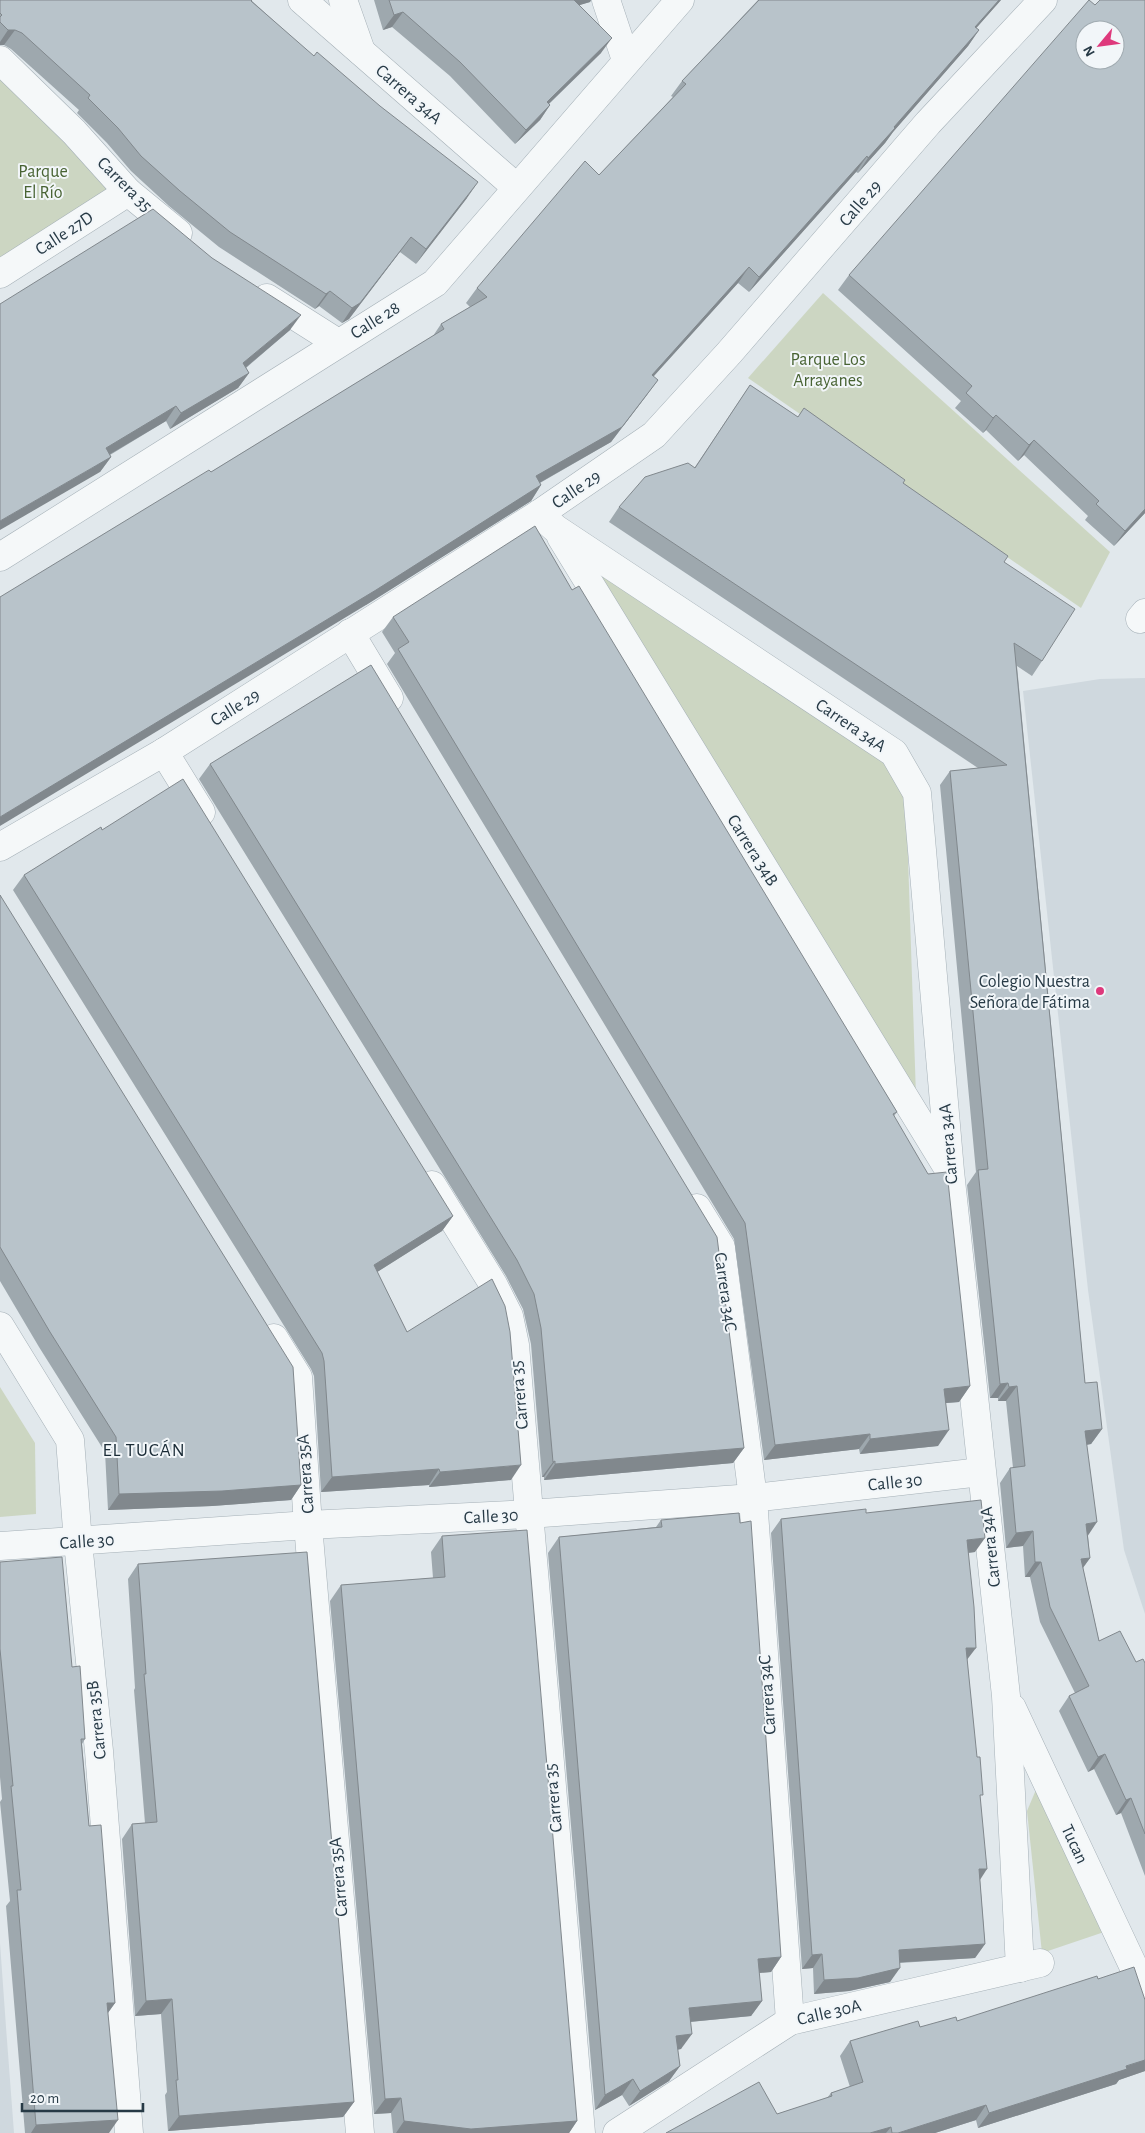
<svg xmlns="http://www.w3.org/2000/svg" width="1145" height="2133" viewBox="0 0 1145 2133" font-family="'Alegreya Sans',sans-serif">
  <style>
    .built { fill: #cfd8de }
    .park { fill: #ccd6c2 }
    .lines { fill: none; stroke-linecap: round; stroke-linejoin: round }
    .minor-casing { stroke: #a5b0b7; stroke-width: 29 }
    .minor { stroke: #f5f8f9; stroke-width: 28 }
    .wall { fill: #9ea8ae }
    .shaded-wall { fill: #81888d }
    .building { fill: #b8c3ca; stroke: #81888d; fill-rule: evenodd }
    .poi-dot { fill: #de397c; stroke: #f2f6f9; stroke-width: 2 }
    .labels { text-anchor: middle; stroke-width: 4; stroke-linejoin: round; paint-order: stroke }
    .street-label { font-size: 18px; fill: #273a46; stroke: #f2f6f9 }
    .park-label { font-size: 18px; fill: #486333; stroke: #f2f6f9 }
    .poi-label { font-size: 18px; fill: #273a46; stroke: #f2f6f9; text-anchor: end }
    .neighbourhood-label { font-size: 19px; letter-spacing: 1px; fill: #1a2b36; stroke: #f2f6f9 }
  </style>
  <rect width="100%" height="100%" fill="#e1e8ec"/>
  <g class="built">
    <polygon points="1145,678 1145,1614 1124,1550 1088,1290 1023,691 1100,679"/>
    <polygon points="0,1943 6,2027 14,2133 0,2133"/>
  </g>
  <g class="park">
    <polygon points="0,78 112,189 0,259"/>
    <polygon points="823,293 1110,552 1081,608 748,378"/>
    <polygon points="595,564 884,761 906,798 916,1096 588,568"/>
    <polygon points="0,1387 35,1443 36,1514 0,1517"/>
    <polygon points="1038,1785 1110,1930 1042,1953 1027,1811"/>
  </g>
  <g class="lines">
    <defs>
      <g id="minor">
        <polyline points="302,0 516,187"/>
        <polyline points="343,0 361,51"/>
        <polyline points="606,0 626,60"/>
        <polyline points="0,60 74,132 128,192 178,233"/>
        <polyline points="0,274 128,192"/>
        <polyline points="267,298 338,343"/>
        <polyline points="539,514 556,529 894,753 917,793 950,1171 1006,1696 1020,1968"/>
        <polyline points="561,537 946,1165"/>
        <polyline points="0,557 435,283 680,0"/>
        <polyline points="1140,619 1145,613"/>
        <polyline points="350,633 389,698"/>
        <polyline points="164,752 201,812"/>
        <polyline points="0,847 164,752 539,514 654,435 729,353 928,123 1043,0"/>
        <polyline points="432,1185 493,1284 509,1316 515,1345 581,2133"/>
        <polyline points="697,1208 721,1247 753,1498 790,2021"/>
        <polyline points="0,1326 70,1440 78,1542 99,1751 129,2133"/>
        <polyline points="274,1338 298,1377 308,1525 360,2133"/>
        <polyline points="0,1546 308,1525 529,1514 753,1498 981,1472"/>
        <polyline points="1012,1708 1145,1991"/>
        <polyline points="617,2133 790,2021 1040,1963"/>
      </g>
    </defs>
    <use href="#minor" class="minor-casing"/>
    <use href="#minor" class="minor"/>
  </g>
  <g class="wall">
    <polygon points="0,0 252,1 467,198 416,264 400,252 349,319 342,323 319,306 315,309 219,247 169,206 131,171 107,143 77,113 79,110 11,49 4,45 0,45"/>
    <polygon points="374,0 591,0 590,2 579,5 601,53 549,104 550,105 540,120 515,144 450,76 392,27 383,30"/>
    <polygon points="758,0 1001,0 976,28 979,30 968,46 893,132 885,143 858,173 856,172 749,292 738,283 654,376 647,395 611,442 540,483 541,485 531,501 366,605 211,472 433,336 441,324 470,307 466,303 477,288 599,175 673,97 671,96 682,81"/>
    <polygon points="1145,0 1145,513 1114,546 1085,520 1088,516 1024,455 1018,461 986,430 983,433 955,408 961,401 838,290 849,275 1095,5"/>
    <polygon points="0,304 290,330 246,368 249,373 238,388 170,429 166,421 110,455 111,457 100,472"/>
    <polygon points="750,385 798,417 903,483 1004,562 1042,661 1032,676 1017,666 1085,1383 1102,1429 1091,1444 1087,1445 1088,1536 1090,1558 1083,1568 1099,1641 1136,1662 1145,1663 1145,1876 1121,1813 1116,1815 1094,1769 1088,1772 1059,1711 1069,1696 1075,1693 1040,1622 1030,1577 1025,1577 1023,1546 1006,1548 1000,1483 1010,1468 1013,1468 1006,1401 998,1401 998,1398 990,1398 967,1185 976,1172 940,785 950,771 978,768 609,522 619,507 695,467"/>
    <polygon points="572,590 897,1112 894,1116 970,1386 959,1402 946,1403 938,1446 860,1454 859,1449 764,1460 734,1239 387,664 395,653 382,632 393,617"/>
    <polygon points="210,764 744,1448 733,1463 544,1480 544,1477 542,1477 531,1344 523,1309 506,1276 199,779"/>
    <polygon points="102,830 453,1216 442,1231 377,1272 407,1332 511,1480 429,1487 429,1485 321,1492 314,1376 311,1369 13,890 24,875"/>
    <polygon points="0,895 301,1485 291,1500 212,1506 108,1510 105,1452 39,1347 0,1281"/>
    <polygon points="866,1513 975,1552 968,1553 967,1659 980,1799 980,1880 985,1944 975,1958 900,1963 890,1982 849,1991 814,1994 813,1968 802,1969 771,1533 781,1519"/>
    <polygon points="661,1520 781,1957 771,1972 759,1973 762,2001 751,2016 690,2022 681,2049 677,2050 680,2066 669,2081 629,2106 622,2095 595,2110 548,1553 559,1537 656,1527"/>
    <polygon points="442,1536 577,2121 569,2133 393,2133 391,2113 374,2114 330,1601 341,1585 433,1578 431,1552"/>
    <polygon points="0,1562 72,1667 85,1739 82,1744 89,1826 115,2003 108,2013 109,2133 25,2133 6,1906 10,1901 0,1802 2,1799 0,1777"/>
    <polygon points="138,1564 354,2102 343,2117 168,2131 165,2095 167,2092 161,2014 135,2016 122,1839 132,1824 145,1823 134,1690 135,1688 128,1579"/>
    <polygon points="1098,1979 1145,2000 1145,2071 1119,2080 1116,2084 978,2128 976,2120 935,2133 666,2133 777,2114 827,2098 831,2093 850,2087 840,2056 850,2041 920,2027 957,2021"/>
  </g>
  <g class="shaded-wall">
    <polygon points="568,0 591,0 590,2 560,11"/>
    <polygon points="999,0 1001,0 964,42 975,27"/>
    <polygon points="403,12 392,27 383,30 394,15"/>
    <polygon points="8,30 15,30 4,45 0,45 0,42"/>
    <polygon points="979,30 968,46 893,132 885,143 858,173 868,158 894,127"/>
    <polygon points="612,38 601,53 536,116 547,102"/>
    <polygon points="550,105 540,120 515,144 526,130"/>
    <polygon points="867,156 856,172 749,292 759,277"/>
    <polygon points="478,182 467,198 416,264 426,249"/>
    <polygon points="411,237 349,319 342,323 352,308"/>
    <polygon points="749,267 738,283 641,390 652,375"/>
    <polygon points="330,291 319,306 315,309 326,294"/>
    <polygon points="301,315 290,330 232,379 243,363"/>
    <polygon points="249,373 238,388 170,429 181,413"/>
    <polygon points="658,380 611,442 525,491 536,476"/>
    <polygon points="176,406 166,421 95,463 106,448"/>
    <polygon points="996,415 986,430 983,433 993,418"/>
    <polygon points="1034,440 1024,455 1018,461 1029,445"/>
    <polygon points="111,457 100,472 0,530 0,521"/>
    <polygon points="541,485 531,501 366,605 0,826 0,817"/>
    <polygon points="1145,509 1145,513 1114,546 1125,531"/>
    <polygon points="453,1216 442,1231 363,1281 374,1265"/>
    <polygon points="1008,1383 998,1398 990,1398 1000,1384"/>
    <polygon points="970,1386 959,1402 933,1404 944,1389"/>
    <polygon points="1017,1386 1006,1401 998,1401 1009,1387"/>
    <polygon points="1102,1429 1091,1444 1075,1446 1085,1431"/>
    <polygon points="949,1430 938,1446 860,1454 870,1439"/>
    <polygon points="870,1434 859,1449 764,1460 775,1445"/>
    <polygon points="744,1448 733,1463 544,1480 555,1464"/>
    <polygon points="555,1461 544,1477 542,1477 553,1462"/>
    <polygon points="521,1465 511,1480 429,1487 440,1472"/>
    <polygon points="439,1469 429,1485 321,1492 332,1477"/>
    <polygon points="301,1485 291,1500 212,1506 108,1510 119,1494"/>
    <polygon points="1097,1522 1087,1537 1086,1524"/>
    <polygon points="1033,1531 1023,1546 1006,1548 1016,1533"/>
    <polygon points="985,1538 975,1552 957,1554 967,1540"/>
    <polygon points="1090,1558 1079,1573 1081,1559"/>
    <polygon points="1035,1562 1041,1562 1030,1577 1025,1577"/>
    <polygon points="966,1648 976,1648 966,1661"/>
    <polygon points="1105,1754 1094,1769 1088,1772 1098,1757"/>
    <polygon points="1131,1798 1121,1813 1116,1815 1126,1800"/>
    <polygon points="979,1869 987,1869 978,1883"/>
    <polygon points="985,1944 975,1958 889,1963 899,1950"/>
    <polygon points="822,1954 813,1968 802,1969 812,1955"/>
    <polygon points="781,1957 771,1972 747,1974 758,1959"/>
    <polygon points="900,1968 890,1982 849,1991 814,1994 824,1980"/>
    <polygon points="172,1999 161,2014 135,2016 146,2001"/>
    <polygon points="762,2001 751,2016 678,2023 689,2008"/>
    <polygon points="107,2003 115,2003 104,2018"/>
    <polygon points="692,2034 681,2049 665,2051 676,2036"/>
    <polygon points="1145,2060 1145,2071 1119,2080 1116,2084 978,2128 989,2113"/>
    <polygon points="680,2066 669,2081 629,2106 640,2091"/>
    <polygon points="633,2079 622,2095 595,2110 605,2095"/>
    <polygon points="401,2098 391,2113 374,2114 385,2099"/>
    <polygon points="354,2102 343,2117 168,2131 179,2116"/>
    <polygon points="986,2105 976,2120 935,2133 898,2133"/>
    <polygon points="118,2120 109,2133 31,2133 36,2125"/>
    <polygon points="404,2121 577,2121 569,2133 396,2133"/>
    <polygon points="891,2127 886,2133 870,2133"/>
  </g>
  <g class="building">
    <polygon points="0,0 252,0 251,1 314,56 317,52 380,106 478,182 426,249 411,237 360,303 352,308 330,291 326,294 230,232 180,191 141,156 118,128 88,98 90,95 22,33 15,30 8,30 0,22 0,17 2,15 0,13"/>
    <polygon points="389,0 574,0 612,38 547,102 550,105 526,130 460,62 403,12 394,15"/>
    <polygon points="759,0 999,0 975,27 979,30 894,127 895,128 868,158 867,156 759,277 749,267 652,375 658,380 622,427 536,476 541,485 376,590 0,817 0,597 209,470 211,472 444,329 441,324 487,297 477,288 585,161 599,175 686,84 682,81"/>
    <path d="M1089,0L1095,5L1100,0H1145V509L1125,531L1096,504L1099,501L1034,440L1029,445L996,415L993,418L966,393L972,386L849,275ZM1085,30H1115V60H1085Z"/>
    <polygon points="153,209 212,258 301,315 243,363 249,373 181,413 176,406 106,448 111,457 0,521 0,304"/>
    <polygon points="750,385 798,417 804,408 905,480 903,483 1008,556 1004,562 1075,609 1042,661 1014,643 1085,1383 1097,1382 1102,1429 1085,1431 1097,1522 1086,1524 1090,1558 1081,1559 1099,1641 1120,1631 1136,1662 1143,1659 1145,1663 1145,1834 1131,1798 1126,1800 1105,1754 1098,1757 1069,1696 1089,1686 1050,1607 1041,1562 1035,1562 1033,1531 1016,1533 1010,1468 1025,1466 1017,1386 1009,1387 1008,1383 1000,1384 978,1170 988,1169 950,771 1007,765 619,507 645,477 688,463 695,468"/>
    <polygon points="535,526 572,590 579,586 897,1112 893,1114 928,1174 947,1172 970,1386 944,1389 949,1430 870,1439 870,1434 775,1445 745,1223 398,649 409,642 393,617"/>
    <polygon points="371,665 717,1237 744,1448 555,1464 555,1461 553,1462 541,1328 534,1294 517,1260 210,764"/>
    <polygon points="183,779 453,1216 374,1265 407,1332 492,1279 505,1306 510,1332 521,1465 440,1472 439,1469 332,1477 324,1361 322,1353 24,875 101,827 102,830"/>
    <polygon points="0,895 293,1367 301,1485 222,1491 119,1494 116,1437 50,1332 0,1247"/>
    <polygon points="981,1500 985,1538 967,1540 974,1607 976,1648 966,1648 977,1757 980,1757 983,1795 980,1795 987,1869 979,1869 985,1944 899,1950 900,1968 858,1978 824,1980 822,1954 812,1955 781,1519 866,1509 866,1513"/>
    <polygon points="739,1513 740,1523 751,1521 781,1957 758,1959 762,2001 689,2008 692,2034 676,2036 680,2066 640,2091 633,2079 605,2095 559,1537 662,1527 661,1520"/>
    <polygon points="527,1530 577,2121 471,2129 404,2121 401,2098 385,2099 341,1585 445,1577 442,1536"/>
    <polygon points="307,1552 354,2102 179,2116 176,2080 178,2080 172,1999 146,2001 132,1824 157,1822 144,1674 146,1674 138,1564"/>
    <polygon points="62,1557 72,1667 80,1666 85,1739 81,1739 89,1826 101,1825 115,2003 107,2003 118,2120 36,2125 17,1890 21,1890 11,1786 13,1786 0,1649 0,1562"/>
    <polygon points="1134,1967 1145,2000 1145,2060 1126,2066 1127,2069 989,2113 986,2105 898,2133 892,2133 891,2127 870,2133 666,2133 759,2082 777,2114 832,2096 831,2093 863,2082 850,2041 918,2021 920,2027 956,2017 957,2021 1097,1976 1098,1979"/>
  </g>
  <circle class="poi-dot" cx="1100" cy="991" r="5"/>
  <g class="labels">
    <g class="street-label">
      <text transform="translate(409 94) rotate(41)" y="6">Carrera 34A</text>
      <text transform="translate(125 184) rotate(45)" y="6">Carrera 35</text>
      <text transform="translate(860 203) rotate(-49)" y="6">Calle 29</text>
      <text transform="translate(64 233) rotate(-33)" y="6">Calle 27D</text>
      <text transform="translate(375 320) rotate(-32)" y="6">Calle 28</text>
      <text transform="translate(576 489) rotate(-34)" y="6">Calle 29</text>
      <text transform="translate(235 707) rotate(-32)" y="6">Calle 29</text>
      <text transform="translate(851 725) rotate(34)" y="6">Carrera 34A</text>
      <text transform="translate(753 850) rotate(58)" y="6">Carrera 34B</text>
      <text transform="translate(948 1144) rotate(-95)" y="6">Carrera 34A</text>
      <text transform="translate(726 1292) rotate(82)" y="6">Carrera 34C</text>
      <text transform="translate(519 1395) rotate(-95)" y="6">Carrera 35</text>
      <text transform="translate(305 1474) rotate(-94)" y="6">Carrera 35A</text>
      <text transform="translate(895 1482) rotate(-6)" y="6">Calle 30</text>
      <text transform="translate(491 1516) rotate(-3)" y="6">Calle 30</text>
      <text transform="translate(87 1541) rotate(-4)" y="6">Calle 30</text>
      <text transform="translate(990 1547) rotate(-96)" y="6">Carrera 34A</text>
      <text transform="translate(767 1695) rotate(-94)" y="6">Carrera 34C</text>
      <text transform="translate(96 1720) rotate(-96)" y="6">Carrera 35B</text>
      <text transform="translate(553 1798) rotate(-95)" y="6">Carrera 35</text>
      <text transform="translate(1075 1844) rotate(65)" y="6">Tucan</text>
      <text transform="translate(338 1877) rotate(-95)" y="6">Carrera 35A</text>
      <text transform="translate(829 2012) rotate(-13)" y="6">Calle 30A</text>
    </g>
    <g class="park-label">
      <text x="43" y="177">Parque<tspan x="43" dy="21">El Río</tspan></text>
      <text x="828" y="365">Parque Los<tspan x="828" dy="21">Arrayanes</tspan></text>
    </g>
    <g class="poi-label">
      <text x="1090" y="987">Colegio Nuestra<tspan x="1090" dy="21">Señora de Fátima</tspan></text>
    </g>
    <g class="neighbourhood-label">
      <text x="144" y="1456">EL TUCÁN</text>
    </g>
  </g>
  <g transform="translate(1100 45) rotate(241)"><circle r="24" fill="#f2f6f9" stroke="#a1abb1"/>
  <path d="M0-4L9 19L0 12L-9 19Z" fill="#de397c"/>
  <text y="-8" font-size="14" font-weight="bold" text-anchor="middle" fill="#273a46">N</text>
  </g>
  <path d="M22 2103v8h121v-8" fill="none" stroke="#273a46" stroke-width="2.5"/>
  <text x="30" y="2103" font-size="15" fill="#273a46" stroke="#f2f6f9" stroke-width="4" paint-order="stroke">20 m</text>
</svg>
